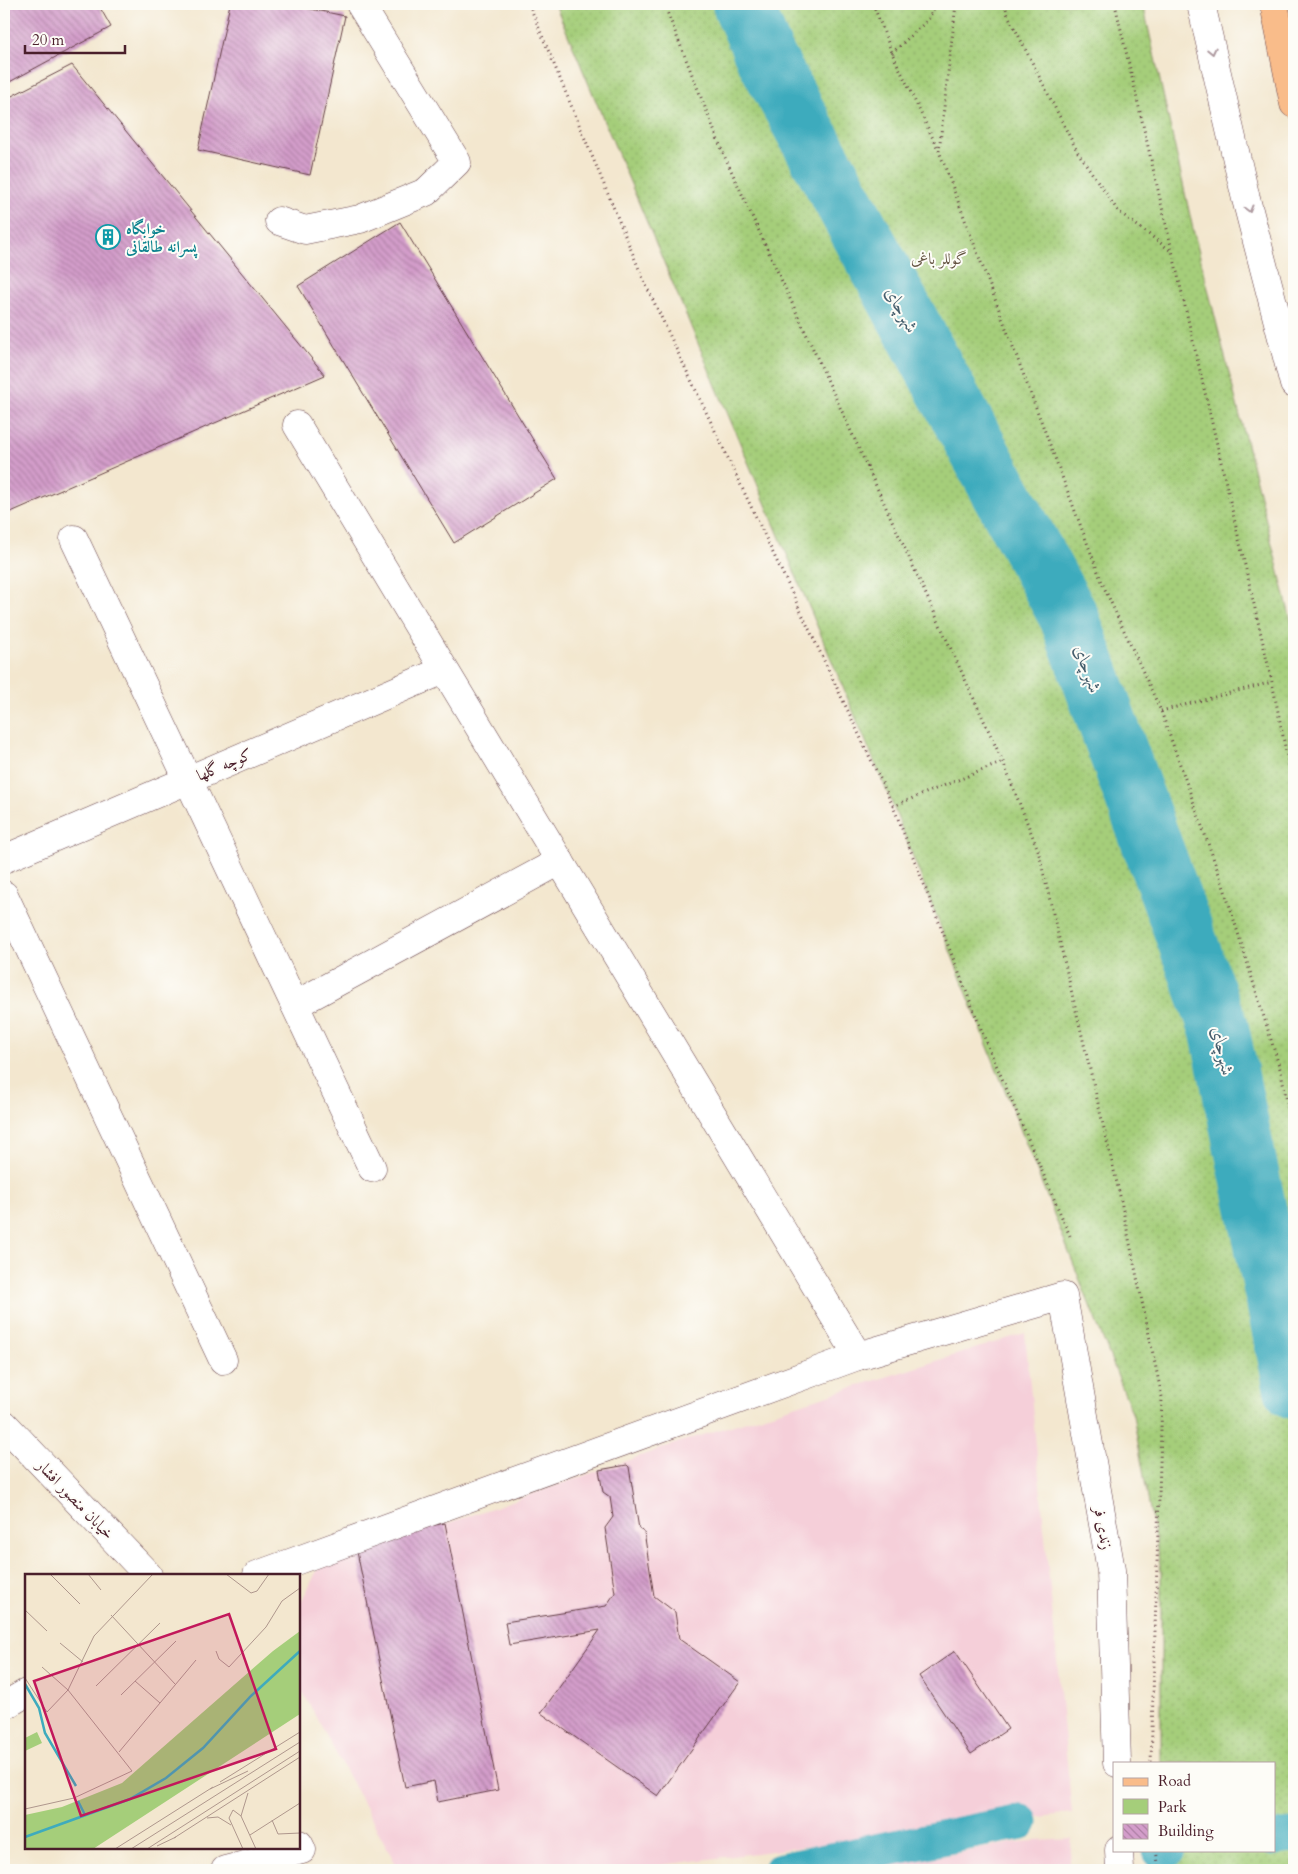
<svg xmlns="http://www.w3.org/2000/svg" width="1298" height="1874" viewBox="0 0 1298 1874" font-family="Cardo,Amiri,serif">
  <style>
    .built { fill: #f5cfd9 }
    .green { fill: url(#green-dots); stroke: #787652 }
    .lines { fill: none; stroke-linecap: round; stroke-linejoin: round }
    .canal { stroke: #3eabbd; stroke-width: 35 }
    .river { stroke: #3eabbd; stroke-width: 60 }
    .building { fill: url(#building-back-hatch) }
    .minor-casing { stroke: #633d44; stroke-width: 29 }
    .major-casing { stroke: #633d44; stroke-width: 29 }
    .path { stroke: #633d44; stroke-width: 3; stroke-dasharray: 1 4; stroke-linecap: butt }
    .minor { stroke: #fff; stroke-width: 28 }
    .major { stroke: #f9bc8a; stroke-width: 28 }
    .oneway { stroke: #ae9aa0 }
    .labels { text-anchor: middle; stroke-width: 4; stroke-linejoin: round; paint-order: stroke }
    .culture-label { font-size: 16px; font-weight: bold; fill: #0d838f; stroke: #fdfcf7; text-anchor: start }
    .park-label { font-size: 16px; fill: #655443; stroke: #fdfcf7 }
    .street-label { font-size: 16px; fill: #4a1f2b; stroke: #fdfcf7 }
    .water-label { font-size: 18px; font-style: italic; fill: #455e6d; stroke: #fdfcf7 }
    .inset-river { fill: none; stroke: #3eabbd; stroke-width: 2.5 }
    .inset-road { fill: none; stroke: #af978d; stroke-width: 1 }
    .view { fill: #c2185b; fill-opacity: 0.15; stroke: #c2185b; stroke-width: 2.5 }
    .inset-edge { fill: none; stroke: #4a1f2b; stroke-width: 2.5 }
  </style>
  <defs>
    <pattern id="green-dots" width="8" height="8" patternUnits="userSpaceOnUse" patternTransform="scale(1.25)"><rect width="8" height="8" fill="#a5ce7a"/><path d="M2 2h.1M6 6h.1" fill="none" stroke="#90b06a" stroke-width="1.8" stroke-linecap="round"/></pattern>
    <pattern id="building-back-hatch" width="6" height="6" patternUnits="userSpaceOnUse" patternTransform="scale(1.25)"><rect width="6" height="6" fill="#d39dca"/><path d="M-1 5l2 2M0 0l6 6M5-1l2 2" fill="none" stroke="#ad7fa4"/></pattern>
  </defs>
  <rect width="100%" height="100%" fill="#fdfcf7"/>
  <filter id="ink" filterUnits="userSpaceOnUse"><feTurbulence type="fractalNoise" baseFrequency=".02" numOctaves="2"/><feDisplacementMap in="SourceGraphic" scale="10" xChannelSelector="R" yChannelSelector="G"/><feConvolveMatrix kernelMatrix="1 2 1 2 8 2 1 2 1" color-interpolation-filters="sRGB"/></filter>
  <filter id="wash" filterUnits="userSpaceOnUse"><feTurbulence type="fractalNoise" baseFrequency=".0096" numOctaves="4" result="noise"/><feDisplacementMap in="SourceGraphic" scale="20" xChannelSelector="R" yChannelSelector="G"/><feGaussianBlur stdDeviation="1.12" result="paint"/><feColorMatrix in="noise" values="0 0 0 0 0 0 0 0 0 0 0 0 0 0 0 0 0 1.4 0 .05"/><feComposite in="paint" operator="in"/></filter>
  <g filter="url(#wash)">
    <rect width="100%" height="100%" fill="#f3e7cf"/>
    <g class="built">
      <polygon points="1025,1333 1072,1813 622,1870 409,1870 398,1868 299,1685 299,1606 318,1569 677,1443"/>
      <polygon points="1072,1839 1069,1870 869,1870 1016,1842"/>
    </g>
    <polygon class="green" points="555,4 1143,4 1193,229 1294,632 1294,1870 1162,1870 1162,1850 1274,1850 1274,1763 1161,1763 1161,1571 1133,1415 893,806"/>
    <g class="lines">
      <g class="canal">
        <polyline points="1274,1838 1294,1836"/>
        <polyline points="1159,1851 1169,1850"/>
        <polyline points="781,1870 1021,1822"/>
      </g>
      <polyline class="river" points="742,4 765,56 1069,617 1219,1028 1294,1389"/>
    </g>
    <g id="blocks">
      <g class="building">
        <polygon points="4,4 98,4 111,27 4,85"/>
        <polygon points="230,4 287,4 345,16 310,175 198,150"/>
        <polygon points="72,65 325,375 4,515 4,100"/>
        <polygon points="400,222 557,479 454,543 298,286"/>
        <polygon points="627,1465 629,1467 639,1529 644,1532 654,1596 675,1612 679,1639 740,1682 658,1796 541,1713 600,1630 509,1645 505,1622 606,1606 615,1593 605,1528 613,1517 610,1497 603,1492 599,1470"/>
        <polygon points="445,1523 498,1790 438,1802 434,1781 405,1787 355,1542"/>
        <polygon points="955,1651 1008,1729 971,1754 919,1676"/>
      </g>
    </g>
  </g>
  <g filter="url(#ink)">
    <use href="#blocks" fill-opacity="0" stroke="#633d44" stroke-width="1"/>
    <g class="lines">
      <defs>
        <g id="minor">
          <polyline points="1201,4 1246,199 1294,384"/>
          <polyline points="279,221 305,230 360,219 426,192 457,162 360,4"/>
          <polyline points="297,425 858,1356"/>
          <polyline points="74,539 372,1168"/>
          <polyline points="4,859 444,670"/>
          <polyline points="4,895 223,1360"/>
          <polyline points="295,1005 560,861"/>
          <polyline points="4,1424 148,1575"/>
          <polyline points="257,1575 858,1356 1063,1296 1111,1570 1117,1763"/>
          <polyline points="4,1706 26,1693"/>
          <polyline points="1119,1850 1120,1870"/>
          <polyline points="225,1870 302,1850 299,1844"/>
        </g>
        <polyline id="major" points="1274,4 1294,104"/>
      </defs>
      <use href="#minor" class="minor-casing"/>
      <use href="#major" class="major-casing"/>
      <g class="path">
        <polyline points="529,4 644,281 893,806 985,1039 1070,1236"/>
        <polyline points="664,4 724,155 1003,762 1038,850 1120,1196 1162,1397 1151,1763"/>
        <polyline points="873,4 892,53 939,151 1103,585 1161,711 1225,891 1281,1072 1294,1137"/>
        <polyline points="1005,4 1007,13 1077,151 1118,211 1171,251"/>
        <polyline points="1115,4 1272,682 1294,791"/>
        <polyline points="892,53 928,20 936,4"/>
        <polyline points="939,151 956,4"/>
        <polyline points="1161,711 1272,682"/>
        <polyline points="893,806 1003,762"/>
        <polyline points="1156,1850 1159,1870"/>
      </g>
      <use href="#minor" class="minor"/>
      <use href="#major" class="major"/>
    </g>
    <defs><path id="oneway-chevron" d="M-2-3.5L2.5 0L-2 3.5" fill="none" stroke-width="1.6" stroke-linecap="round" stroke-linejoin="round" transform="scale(1.25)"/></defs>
    <g class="oneway">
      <use href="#oneway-chevron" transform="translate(1212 51) rotate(77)"/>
      <use href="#oneway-chevron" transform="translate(1249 209) rotate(75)"/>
    </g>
  </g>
  <defs>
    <symbol id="building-ring" viewBox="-11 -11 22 22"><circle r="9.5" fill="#fdfcf7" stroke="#0f9aa8" stroke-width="1.5"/><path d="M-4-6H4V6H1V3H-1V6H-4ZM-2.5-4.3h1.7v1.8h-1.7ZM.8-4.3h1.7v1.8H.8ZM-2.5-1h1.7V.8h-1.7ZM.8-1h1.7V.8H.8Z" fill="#0f9aa8"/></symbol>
  </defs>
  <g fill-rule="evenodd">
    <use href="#building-ring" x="94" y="223" width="28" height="28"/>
  </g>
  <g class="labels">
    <g class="culture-label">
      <text x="126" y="234">خوابگاه<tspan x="126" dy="18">پسرانه طالقانی</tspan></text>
    </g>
    <g class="park-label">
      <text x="939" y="264">گوللر باغی</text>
    </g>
    <g class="street-label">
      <text transform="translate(224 764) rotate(-23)" y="6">کوچه گلها</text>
      <text transform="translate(76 1499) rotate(46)" y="6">خیابان منصور افشار</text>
      <text transform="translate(1104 1528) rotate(80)" y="6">زندی فر</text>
    </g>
    <g class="water-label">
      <text transform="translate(902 310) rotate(61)" y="6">شهرچای</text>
      <text transform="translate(1088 669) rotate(70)" y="6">شهرچای</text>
      <text transform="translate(1223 1051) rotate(77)" y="6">شهرچای</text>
    </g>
  </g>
  <g transform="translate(25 1574)">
    <rect width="275" height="275" fill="#f3e7cf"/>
    <path d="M275,57V140L68,275H0V241L37,233L97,209L248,77ZM12,158L17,169L0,177V164Z" fill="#a5ce7a"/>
    <path class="inset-river" d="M0,110L14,134L20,159L51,212M53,227L60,241M0,263L105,225L141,204L178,174L226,122L275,77"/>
    <path class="inset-road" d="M25,0L55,30M63,0L76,16M201,0L226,19L232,17L244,0M0,36L22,57M86,41L150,110M35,69L58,88M191,77L194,85L204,93L241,53L257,27L275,14M0,104L22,138L43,116L69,62L128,0M110,107L135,129M71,112L135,49M96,121L151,67M94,178L171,86M195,208L275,158M185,215L223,197M0,235L49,224L107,197L43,116L17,93M216,242L223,219M182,244L193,243L206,251M247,246L253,260L275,259M225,261L275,229M149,264L275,183M132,272L151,263M90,275L188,213M106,275L275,168M122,275L275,177M218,275L204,244L208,236L216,242L231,275"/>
    <path class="view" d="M204,40L251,175L56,242L9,107Z"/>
    <rect width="275" height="275" class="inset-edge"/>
  </g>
  <rect width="1298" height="1874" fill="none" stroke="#fdfcf7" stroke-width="20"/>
  <rect x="1113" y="1762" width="162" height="90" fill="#fdfcf7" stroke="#b5a4a5"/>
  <rect x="1123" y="1778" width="25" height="8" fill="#f9bc8a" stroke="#b5a4a5"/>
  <text x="1158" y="1786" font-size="15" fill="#4a1f2b">Road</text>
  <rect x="1123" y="1799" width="25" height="15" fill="#a5ce7a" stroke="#b5a4a5"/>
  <text x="1158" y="1812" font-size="15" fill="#4a1f2b">Park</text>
  <rect x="1123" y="1824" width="25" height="15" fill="url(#building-back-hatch)" stroke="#b5a4a5"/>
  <text x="1158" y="1836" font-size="15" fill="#4a1f2b">Building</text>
  <path d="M25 45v8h100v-8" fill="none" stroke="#4a1f2b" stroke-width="2.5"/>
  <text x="32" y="45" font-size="15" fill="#4a1f2b" stroke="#fdfcf7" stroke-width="4" paint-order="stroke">20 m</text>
</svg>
